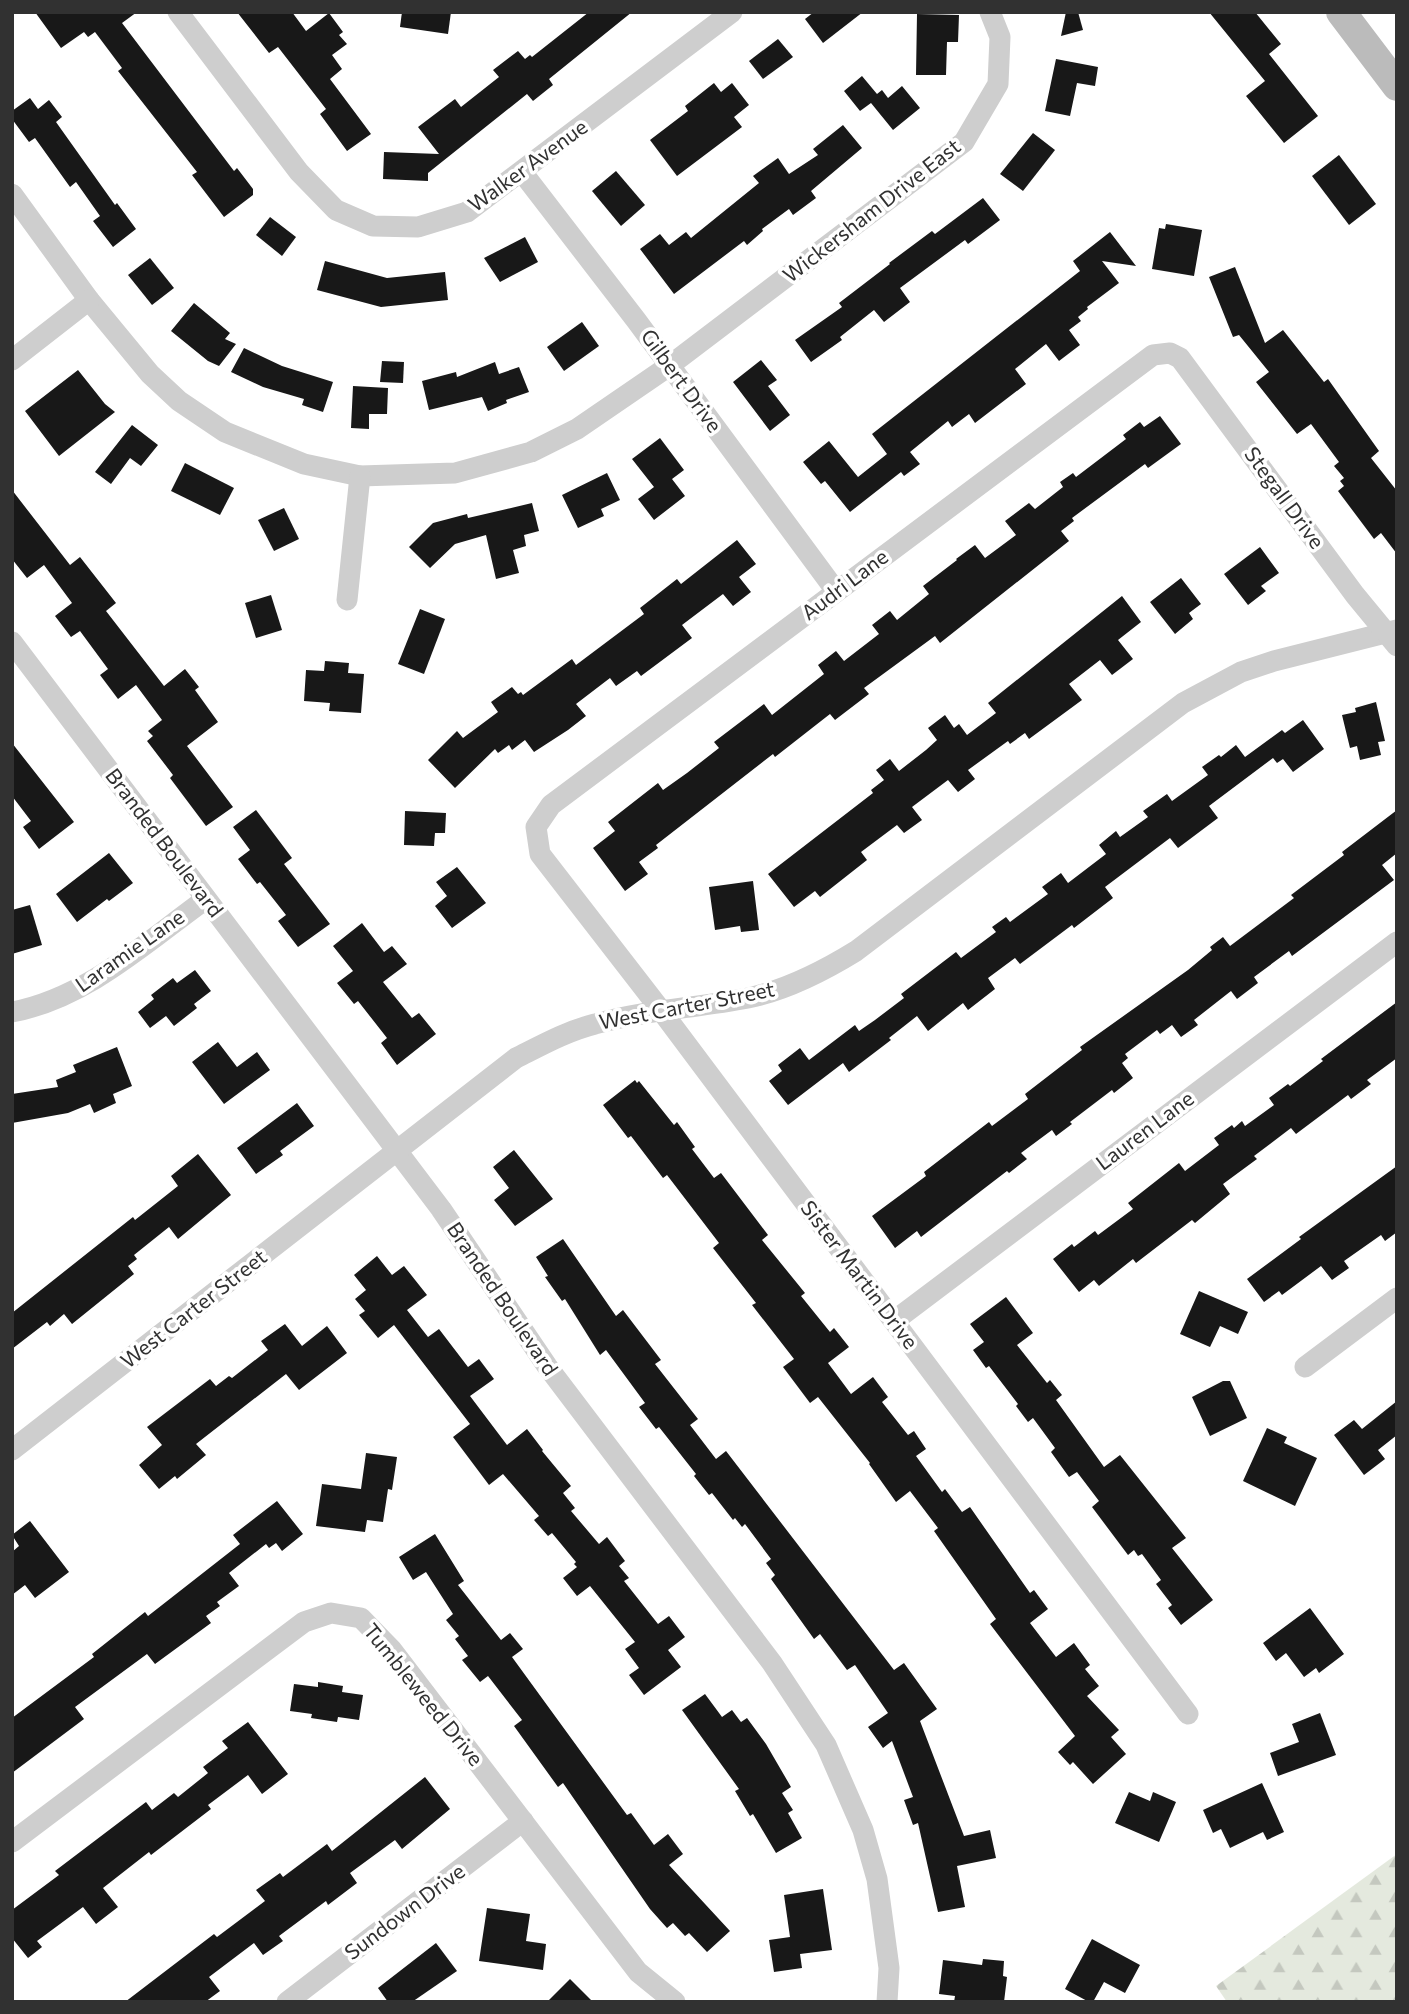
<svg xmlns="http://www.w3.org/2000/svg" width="1409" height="2014" viewBox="0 0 1409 2014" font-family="Commissioner,sans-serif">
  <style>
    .forest { fill: url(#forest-firs) }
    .building { fill: #181818 }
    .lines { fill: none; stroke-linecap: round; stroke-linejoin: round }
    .street { stroke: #cecece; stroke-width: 21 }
    .secondary { stroke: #bbb; stroke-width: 30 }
    .labels { text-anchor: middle; stroke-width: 7; stroke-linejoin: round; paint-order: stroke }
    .street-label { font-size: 21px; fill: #313131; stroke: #fff }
  </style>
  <defs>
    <pattern id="forest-firs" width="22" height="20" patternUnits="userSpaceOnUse" patternTransform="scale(1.75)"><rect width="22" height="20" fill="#e4e9de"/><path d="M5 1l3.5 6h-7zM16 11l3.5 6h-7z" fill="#c4c8bf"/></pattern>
  </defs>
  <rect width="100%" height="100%" fill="#fff"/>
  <polygon class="forest" points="1397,1854 1397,2002 1227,2002 1216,1986"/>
  <g class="building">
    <polygon points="35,12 137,12 122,23 234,171 237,168 253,189 253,195 224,217 192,175 197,172 118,71 122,68 95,32 88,37 84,32 61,48"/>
    <polygon points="237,12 292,12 306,31 329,13 343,32 339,35 347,44 332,55 342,69 330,79 371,134 347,151 320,114 326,109 278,47 269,53"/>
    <polygon points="402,12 451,12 448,34 400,27"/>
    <polygon points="589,12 632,12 549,79 553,85 533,101 527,94 428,173 428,181 383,179 384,152 439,154 418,127 455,99 461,107 499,77 493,70 518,51 525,59 530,55 532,57"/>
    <polygon points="814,12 863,12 823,43 805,19"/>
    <polygon points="1066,12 1078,12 1083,30 1061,36"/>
    <polygon points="1209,12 1255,12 1281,44 1269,54 1318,116 1284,143 1246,96 1265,81"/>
    <polygon points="917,14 959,15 958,42 947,42 946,75 916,75"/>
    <polygon points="778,39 793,57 763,79 749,61"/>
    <polygon points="1056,59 1098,67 1095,86 1077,83 1070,116 1045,111"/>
    <polygon points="862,76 877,94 882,90 888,98 902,86 920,108 893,130 871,103 860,111 844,91"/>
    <polygon points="714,83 721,92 732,83 749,105 734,117 742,127 677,176 650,140 688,111 685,106"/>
    <polygon points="30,98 38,109 49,100 62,117 56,122 115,205 117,203 136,229 113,247 93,221 100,216 76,182 70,187 35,138 29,142 12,119 12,111"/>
    <polygon points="843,125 862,148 811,191 816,198 793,215 789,209 762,229 763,231 747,245 744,241 674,294 640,249 660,234 669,245 686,232 691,238 759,183 753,176 778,158 789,174 818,155 813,149"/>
    <polygon points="1033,133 1055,150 1023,191 1000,174"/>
    <polygon points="1339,155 1376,204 1349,225 1312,176"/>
    <polygon points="616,171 645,205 621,226 592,191"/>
    <polygon points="983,198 1000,220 968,244 965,240 900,288 910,302 884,322 874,310 840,337 842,340 811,362 795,340 842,307 839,303 890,264 889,263 932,231 935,234"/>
    <polygon points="270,217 296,237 282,256 256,235"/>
    <polygon points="1166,224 1202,230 1194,276 1152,269 1159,228 1165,229"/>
    <polygon points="1110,232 1136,266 1102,261 1119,283 1087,307 1088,309 1078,317 1081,321 1069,330 1080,345 1059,361 1046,344 1015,369 1026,384 975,423 969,414 952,427 948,421 910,452 920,464 904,476 901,472 850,512 825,481 821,484 803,462 829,441 858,477 887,454 872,434 1080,271 1073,261"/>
    <polygon points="525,237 538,262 500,282 484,258"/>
    <polygon points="150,258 174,288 152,305 128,275"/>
    <polygon points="325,261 387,278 445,272 448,300 381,307 317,290"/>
    <polygon points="1235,267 1265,343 1283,330 1324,382 1328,379 1379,451 1371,458 1397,491 1397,554 1381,533 1374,539 1338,491 1344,486 1340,481 1344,478 1334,466 1339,462 1311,424 1297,434 1256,382 1269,372 1239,335 1233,337 1209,277"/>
    <polygon points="194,303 230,333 225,339 236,344 219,366 208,361 171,331"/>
    <polygon points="582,322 599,346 564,371 547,347"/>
    <polygon points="244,348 282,366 333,382 323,412 302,405 304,399 263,387 231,372"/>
    <polygon points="761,360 777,380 768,386 790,415 770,431 733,382"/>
    <polygon points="382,361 404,362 403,383 380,382"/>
    <polygon points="495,362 499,374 519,367 529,392 506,400 507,403 488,411 482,397 429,410 422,381 456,372 457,377"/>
    <polygon points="78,370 105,404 115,412 59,456 25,411"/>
    <polygon points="353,386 388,388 387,414 369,414 369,429 351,428"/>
    <polygon points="1160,416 1181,444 1148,468 1145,464 1072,518 1074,521 1061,531 1069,541 940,643 935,636 864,688 869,694 835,720 830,714 775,757 773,754 656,845 658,848 639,862 648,874 625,891 593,848 615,831 608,822 658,783 663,790 687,773 719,748 714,742 764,704 772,715 824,674 818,665 836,651 844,661 879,634 872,625 890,611 897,620 929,594 923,586 957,560 956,559 975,545 985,558 1016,535 1005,521 1029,503 1035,509 1063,487 1060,482 1073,473 1076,477 1126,439 1123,435 1140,422 1144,427"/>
    <polygon points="132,425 158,445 141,466 130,458 111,484 95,472"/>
    <polygon points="660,438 684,470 672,479 685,496 654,520 638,499 654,487 632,459"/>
    <polygon points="185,463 234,488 220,515 171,491"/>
    <polygon points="607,473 620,500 601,509 604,516 578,528 562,495"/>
    <polygon points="12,490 70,565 80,557 116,603 106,611 164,686 185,669 199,687 195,690 218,722 187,746 233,807 206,826 170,778 173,775 147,741 153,736 148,731 162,720 136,685 118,699 100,675 108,669 80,631 71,637 55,616 72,603 44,565 27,578 12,559"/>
    <polygon points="532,503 539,531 524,535 526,546 513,550 519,573 496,579 486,535 455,544 430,568 409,547 433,523 467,514 468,518"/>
    <polygon points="284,508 299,539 274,551 258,520"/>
    <polygon points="737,540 756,564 739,577 751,592 733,606 723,594 682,625 692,638 641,676 637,671 616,686 610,678 576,704 586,716 568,730 534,752 525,740 512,750 509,745 498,753 495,749 455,788 428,760 457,731 463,738 498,712 491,702 512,687 518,694 521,692 523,695 572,659 576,665 644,614 640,608 677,579 681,584"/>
    <polygon points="1260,547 1279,573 1261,586 1266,591 1248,605 1224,574"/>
    <polygon points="1181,578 1201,604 1189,613 1193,619 1175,634 1150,602"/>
    <polygon points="271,595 282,630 256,638 245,603"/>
    <polygon points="1122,596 1141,622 1118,640 1133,659 1112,675 1100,660 1069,684 1082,700 1029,739 1025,733 1010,744 1008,741 968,770 975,779 958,792 948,780 912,807 922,820 904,833 897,825 861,852 867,860 820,897 815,891 794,907 768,874 873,793 871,790 884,780 876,770 890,759 899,771 926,750 937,740 928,728 945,715 954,728 959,724 967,735 996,713 988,703"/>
    <polygon points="420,609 445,619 424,674 398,664"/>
    <polygon points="325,661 349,663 348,673 364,674 361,713 329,711 330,703 304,701 306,670 324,671"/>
    <polygon points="1376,702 1385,741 1378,742 1381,755 1360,760 1357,746 1350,748 1342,715 1356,712 1355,708"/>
    <polygon points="1303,720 1324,749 1293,772 1283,759 1277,763 1273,758 1209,806 1218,818 1178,848 1170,838 1105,887 1113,898 1074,928 1072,925 1020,964 1015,958 988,978 995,989 968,1010 963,1003 928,1031 917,1016 889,1038 891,1040 849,1072 843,1063 788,1105 769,1081 782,1071 778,1065 800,1048 809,1060 855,1025 859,1031 875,1020 904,998 901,994 956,952 961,958 996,932 992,927 1006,917 1010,922 1048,894 1042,887 1061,873 1068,883 1106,854 1099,845 1116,831 1120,837 1148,817 1143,811 1167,794 1172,801 1208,775 1202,767 1219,755 1221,757 1236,745 1245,757 1282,730 1285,733"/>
    <polygon points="12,743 74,822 39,849 23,827 31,821 12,796"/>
    <polygon points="256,810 292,858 284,864 330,924 298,947 278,921 286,915 260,882 257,884 238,859 250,850 233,827"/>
    <polygon points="1397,810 1397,853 1382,865 1394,880 1292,956 1289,951 1254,977 1258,983 1237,999 1231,991 1194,1020 1198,1025 1181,1037 1172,1025 1160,1034 1157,1030 1125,1054 1128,1058 1122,1063 1133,1078 1114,1093 1112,1090 1070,1122 1072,1124 1056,1136 1052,1130 1021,1153 1027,1159 1009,1173 1007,1171 921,1237 917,1231 895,1248 872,1216 926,1176 924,1172 989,1122 992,1126 1028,1099 1025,1094 1082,1050 1080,1047 1188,970 1212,950 1210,947 1223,937 1230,946 1294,898 1291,895 1344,855 1342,852"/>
    <polygon points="405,811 446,813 445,833 435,833 434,846 404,845"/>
    <polygon points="109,853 133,883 109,901 107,899 77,922 56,894"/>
    <polygon points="457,867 486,903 452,928 435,906 447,896 436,882"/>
    <polygon points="753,881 759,930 741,932 740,926 715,930 709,887"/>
    <polygon points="30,905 42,945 12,954 12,910"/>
    <polygon points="362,923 384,952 392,946 407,964 383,982 412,1018 419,1013 436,1034 397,1065 381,1043 387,1038 358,1001 354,1004 337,983 353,971 333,946"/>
    <polygon points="195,970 211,991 194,1004 197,1008 174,1026 166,1016 150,1028 138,1012 154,999 151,995 173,978 177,983"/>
    <polygon points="1397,1002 1397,1058 1367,1080 1371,1084 1351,1099 1348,1095 1296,1134 1291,1128 1254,1156 1257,1159 1223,1184 1230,1194 1195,1223 1192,1220 1136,1263 1133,1259 1099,1286 1094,1280 1079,1292 1053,1259 1072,1244 1074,1247 1095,1231 1098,1235 1133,1209 1128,1203 1179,1163 1185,1171 1219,1145 1214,1138 1232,1125 1234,1128 1242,1121 1245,1126 1274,1105 1269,1098 1288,1084 1290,1086 1323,1061 1321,1059"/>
    <polygon points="218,1042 237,1067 257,1052 270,1070 224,1104 192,1062"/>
    <polygon points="117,1047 132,1086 113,1094 116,1103 94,1113 90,1104 68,1113 12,1123 12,1094 58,1087 56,1080 76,1072 73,1065"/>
    <polygon points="635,1080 637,1083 639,1081 674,1125 677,1122 695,1147 692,1149 714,1178 721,1173 768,1235 762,1240 805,1293 801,1296 830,1332 834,1328 849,1347 828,1363 851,1394 873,1377 888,1397 882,1402 908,1435 914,1431 926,1449 916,1456 942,1492 945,1489 962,1512 970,1507 1030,1593 1034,1590 1048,1609 1030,1623 1056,1657 1074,1643 1090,1665 1085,1669 1099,1686 1087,1696 1119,1730 1111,1737 1126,1754 1093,1784 1073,1762 1070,1765 1058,1752 1075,1736 990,1624 996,1619 934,1531 938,1528 910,1491 896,1502 869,1464 870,1463 818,1397 810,1403 783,1367 794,1359 752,1305 756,1303 713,1248 719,1243 667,1175 663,1178 631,1136 628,1138 603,1105"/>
    <polygon points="297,1103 314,1126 280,1151 283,1155 256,1174 237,1148"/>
    <polygon points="514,1150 553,1199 515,1226 494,1200 509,1188 493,1167"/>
    <polygon points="198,1154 231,1195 178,1239 169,1227 134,1255 137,1259 128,1266 134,1274 72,1324 64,1314 50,1326 47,1322 12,1349 12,1313 133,1217 135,1220 178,1186 171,1176"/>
    <polygon points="1397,1166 1397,1232 1385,1241 1381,1235 1344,1261 1349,1268 1332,1280 1321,1266 1282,1295 1279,1291 1264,1302 1247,1279 1301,1239 1299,1237"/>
    <polygon points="563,1239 616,1316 623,1310 661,1360 655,1364 698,1419 690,1425 716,1459 726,1451 894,1670 904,1663 937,1709 920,1721 964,1836 990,1830 996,1858 957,1866 965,1907 938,1912 918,1823 913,1825 904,1800 913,1797 892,1741 883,1748 868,1727 888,1713 855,1665 847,1670 820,1634 814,1639 771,1579 775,1575 766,1563 771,1559 745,1524 742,1527 735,1518 733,1520 712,1493 709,1495 694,1476 696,1474 659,1427 656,1429 639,1407 645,1403 606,1350 600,1355 565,1299 562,1301 545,1277 548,1276 536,1257"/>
    <polygon points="377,1256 392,1275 404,1266 427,1295 407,1310 428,1337 439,1329 468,1367 479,1359 494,1379 470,1396 507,1445 527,1429 543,1450 542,1451 571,1486 563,1493 575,1508 571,1511 599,1544 607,1537 625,1561 619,1566 629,1578 624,1581 658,1624 669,1616 685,1637 668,1650 681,1667 644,1695 629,1675 639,1668 625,1649 635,1642 590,1586 577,1596 563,1578 577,1567 574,1564 576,1562 552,1533 548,1536 534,1520 539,1516 503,1474 489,1485 453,1437 470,1424 394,1325 378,1338 359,1315 365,1311 355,1299 366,1290 354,1275"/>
    <polygon points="1199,1291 1248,1312 1238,1334 1220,1326 1210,1347 1180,1334"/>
    <polygon points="1006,1297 1033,1333 1017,1345 1047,1383 1050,1380 1062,1395 1056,1400 1104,1467 1120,1455 1186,1538 1172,1548 1213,1600 1181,1625 1168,1608 1172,1605 1156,1584 1161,1580 1142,1554 1138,1556 1134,1550 1128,1555 1092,1507 1099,1501 1077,1472 1069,1477 1051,1452 1055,1448 1033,1418 1028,1422 1016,1406 1018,1404 989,1366 986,1368 973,1350 984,1342 970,1324"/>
    <polygon points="285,1324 302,1346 327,1326 347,1353 299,1390 286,1374 196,1444 206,1455 177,1479 175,1476 159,1489 139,1465 162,1445 147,1427 210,1379 216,1386 229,1376 232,1378 268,1350 261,1341"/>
    <polygon points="1223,1381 1230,1381 1247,1418 1210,1436 1192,1397"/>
    <polygon points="1397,1401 1397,1435 1378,1450 1385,1459 1364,1475 1334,1435 1354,1420 1362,1429"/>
    <polygon points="1267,1428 1287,1437 1284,1443 1317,1458 1295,1506 1243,1481"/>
    <polygon points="366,1453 397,1457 392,1490 388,1489 383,1522 367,1520 365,1532 316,1526 322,1484 361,1489"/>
    <polygon points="277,1501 303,1534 282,1551 276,1543 269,1548 266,1544 229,1573 239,1586 217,1602 220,1606 206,1616 211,1623 155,1664 147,1654 75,1707 84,1719 12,1773 12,1718 94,1657 92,1654 145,1612 148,1616 240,1544 233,1535"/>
    <polygon points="30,1521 69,1572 35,1598 25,1585 12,1595 12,1552 19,1546 12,1535"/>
    <polygon points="435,1534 464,1581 458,1585 501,1640 510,1633 523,1649 512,1657 627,1815 631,1813 654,1845 668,1834 683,1854 669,1865 730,1931 707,1952 689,1933 685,1936 673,1923 667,1928 650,1909 563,1783 558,1787 514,1726 522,1720 488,1676 480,1682 462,1660 468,1656 455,1639 459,1636 446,1620 453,1614 426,1572 413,1580 399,1557"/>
    <polygon points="1310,1608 1344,1654 1319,1673 1316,1668 1304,1677 1286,1653 1276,1661 1263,1643"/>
    <polygon points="318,1682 343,1686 342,1692 363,1695 359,1720 338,1717 337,1722 311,1718 312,1714 290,1711 294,1684 318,1687"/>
    <polygon points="705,1694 722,1717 732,1710 741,1722 747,1718 766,1744 791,1787 782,1793 793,1810 788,1813 802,1838 776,1853 753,1814 750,1816 735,1791 739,1789 682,1710"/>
    <polygon points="1320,1713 1336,1755 1278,1776 1270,1753 1299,1742 1292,1724"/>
    <polygon points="248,1722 288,1774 262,1794 248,1775 208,1805 211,1809 151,1855 149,1852 103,1888 118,1907 96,1924 83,1907 37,1941 42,1947 28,1958 12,1938 12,1910 59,1875 55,1871 146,1802 152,1810 174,1793 178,1797 208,1773 203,1767 228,1748 222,1741"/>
    <polygon points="425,1777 450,1809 402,1849 395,1840 350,1873 357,1883 328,1905 326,1901 279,1936 283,1941 263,1955 254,1943 209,1977 220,1991 205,2002 125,2002 214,1934 217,1937 265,1901 256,1890 280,1873 283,1877 327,1844 332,1851"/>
    <polygon points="1262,1783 1284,1832 1267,1840 1263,1832 1230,1848 1221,1829 1213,1833 1203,1810"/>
    <polygon points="1129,1792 1150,1801 1153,1792 1176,1802 1159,1842 1115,1823"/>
    <polygon points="823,1889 832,1950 800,1954 802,1968 774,1972 769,1940 790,1937 784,1895"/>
    <polygon points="487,1908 530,1914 526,1941 546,1944 543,1970 479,1961"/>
    <polygon points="1092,1939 1140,1965 1125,1993 1104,1982 1093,2002 1089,2002 1065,1989"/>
    <polygon points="436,1943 457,1971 412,2002 388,2002 378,1988"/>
    <polygon points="983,1959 1004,1961 1003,1976 1007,1977 1004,2002 954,2002 955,1996 939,1994 943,1960 982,1965"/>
    <polygon points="570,1979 593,2002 547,2002"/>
  </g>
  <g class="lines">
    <g class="street">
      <polyline points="178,12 299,172 336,210 373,226 418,227 467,212 732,12"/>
      <polyline points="522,172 636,320 836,591"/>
      <polyline points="12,194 89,300 150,374 179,401 225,432 304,464 360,476 455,473 531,452 577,429 669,366 964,142 998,84 1000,37 990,12"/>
      <polyline points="12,360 89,300"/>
      <polyline points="347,600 360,476"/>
      <polyline points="12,642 441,1209 547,1366 772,1663 826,1745 863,1830 877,1879 889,1968 887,2002"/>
      <path d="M12,1012C87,998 146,942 206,899"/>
      <polyline points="894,1321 1397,942"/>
      <polyline points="1305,1367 1397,1298"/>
      <path d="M12,1450L516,1058C542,1045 567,1031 595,1024C645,1010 697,1008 748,998C787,990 822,972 856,951L1183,703L1241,672L1274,661L1397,630"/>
      <polyline points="1188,1714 660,1009 540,854 536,827 551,805 1153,355 1170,353 1180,358 1355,595 1397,646"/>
      <polyline points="12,1842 304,1622 331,1613 361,1618 392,1650 638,1972 675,2002"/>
      <polyline points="287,2002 523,1821"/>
    </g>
    <polyline class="secondary" points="1341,12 1397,86"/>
  </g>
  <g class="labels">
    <g class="street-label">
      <text transform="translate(528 166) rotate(-36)" y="7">Walker Avenue</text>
      <text transform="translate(872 211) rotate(-38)" y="7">Wickersham Drive East</text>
      <text transform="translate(681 381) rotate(54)" y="7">Gilbert Drive</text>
      <text transform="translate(1284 498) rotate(54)" y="7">Stegall Drive</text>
      <text transform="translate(845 585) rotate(-37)" y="7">Audri Lane</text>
      <text transform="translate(164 843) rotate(53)" y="7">Branded Boulevard</text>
      <text transform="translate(130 951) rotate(-35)" y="7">Laramie Lane</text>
      <text transform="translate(687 1006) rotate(-11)" y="7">West Carter Street</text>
      <text transform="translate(1145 1131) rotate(-37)" y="7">Lauren Lane</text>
      <text transform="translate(859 1275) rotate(53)" y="7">Sister Martin Drive</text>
      <text transform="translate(502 1299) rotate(56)" y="7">Branded Boulevard</text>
      <text transform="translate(194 1309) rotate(-38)" y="7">West Carter Street</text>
      <text transform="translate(423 1695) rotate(51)" y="7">Tumbleweed Drive</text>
      <text transform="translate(405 1912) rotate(-37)" y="7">Sundown Drive</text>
    </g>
  </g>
  <rect width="1409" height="2014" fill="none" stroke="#313131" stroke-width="28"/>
</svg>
